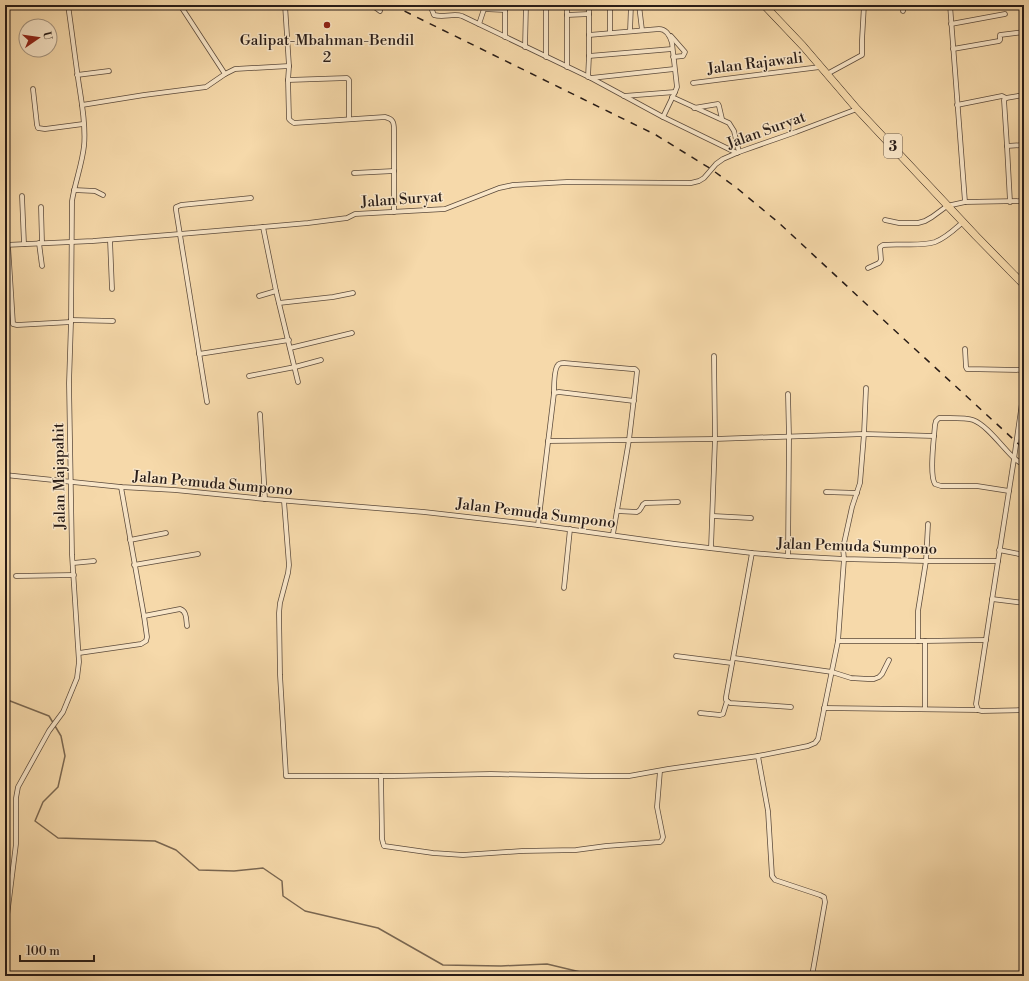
<svg xmlns="http://www.w3.org/2000/svg" width="1029" height="981" viewBox="0 0 1029 981" font-family="'Libre Bodoni',serif">
  <style>
    .lines { fill: none; stroke-linecap: round; stroke-linejoin: round }
    .stream { stroke: #7a6751; stroke-width: 1.5 }
    .minor-casing { stroke: #5c4b3c; stroke-width: 5.5 }
    .trunk-casing { stroke: #281c17; stroke-width: 8 }
    .minor { stroke: #f9e6c8; stroke-width: 4 }
    .trunk { stroke: #f6d9aa; stroke-width: 7 }
    .rail { stroke: #281c17; stroke-width: 1.5; stroke-dasharray: 7 7; stroke-linecap: butt }
    .poi-dot { fill: #8f2418; stroke: #f9e6c8; stroke-width: 1.5 }
    .labels { text-anchor: middle; stroke-width: 3; stroke-linejoin: round; paint-order: stroke }
    .shield { fill: #f9e6c8; stroke: #67594c; stroke-width: 1 }
    .shield-label { font-size: 14px; font-weight: bold; fill: #281c17 }
    .poi-label { font-size: 15px; fill: #281c17; stroke: #f9e6c8 }
    .street-label { font-size: 15px; fill: #281c17; stroke: #f9e6c8 }
  </style>
  <rect width="100%" height="100%" fill="#f6d9aa"/>
  <filter id="stains"><feTurbulence type="fractalNoise" baseFrequency=".005" numOctaves="4"/><feColorMatrix values="0 0 0 0 .2 0 0 0 0 .09 0 0 0 0 .02 0 0 0 .5 -.17"/></filter>
  <radialGradient id="worn" r=".72"><stop offset=".6" stop-color="#630" stop-opacity="0"/><stop offset="1" stop-color="#630" stop-opacity=".3"/></radialGradient>
  <g class="lines">
    <polyline class="stream" points="5,699 49,716 61,736 65,756 58,787 43,802 35,821 58,838 155,841 176,850 199,870 234,871 263,868 282,881 283,896 305,911 378,928 443,965 501,966 547,964 597,976"/>
    <defs>
      <g id="minor">
        <polyline points="180,5 225,74"/>
        <path d="M285,5L289,66L288,80L289,119L291,121L294,123L385,117C393,119 394,122 394,130V212"/>
        <polyline points="372,5 380,11"/>
        <path d="M431,5L432,10L434,15C444,18 453,13 462,16L591,78L663,117L737,153"/>
        <polyline points="546,5 546,57"/>
        <polyline points="567,5 567,67"/>
        <polyline points="610,5 610,33"/>
        <polyline points="639,5 642,30"/>
        <polyline points="950,5 965,202"/>
        <polyline points="484,9 505,10"/>
        <polyline points="903,11 904,5"/>
        <polyline points="567,15 589,14"/>
        <polyline points="479,24 484,9 484,5"/>
        <polyline points="951,24 1005,14"/>
        <polyline points="630,31 631,5"/>
        <path d="M589,35L659,29C667,29 670,36 672,43L677,87L675,92L663,117"/>
        <polyline points="671,36 685,52 683,56 673,57"/>
        <polyline points="505,37 505,5"/>
        <polyline points="525,47 526,5"/>
        <polyline points="953,49 999,41 1000,40 1000,35 1024,32"/>
        <polyline points="589,56 672,49"/>
        <polyline points="827,74 862,55 862,40 864,5"/>
        <polyline points="77,75 109,71"/>
        <polyline points="588,77 589,56 589,5"/>
        <polyline points="591,78 674,69"/>
        <polyline points="288,80 347,78 349,80 349,119"/>
        <polyline points="693,83 820,67"/>
        <polyline points="33,89 37,125 38,128 45,129 83,124"/>
        <polyline points="624,96 675,92"/>
        <polyline points="672,97 729,123 734,131 739,152"/>
        <polyline points="82,105 144,95 206,87 225,74 235,69 289,66"/>
        <polyline points="957,105 1002,96 1006,98"/>
        <polyline points="694,108 718,104 719,106 722,119"/>
        <polyline points="1007,146 1024,145"/>
        <polyline points="354,173 394,171"/>
        <polyline points="74,190 95,191 103,195"/>
        <polyline points="22,196 24,244"/>
        <polyline points="1010,202 1007,146 1004,100 1006,98 1024,95"/>
        <polyline points="41,207 42,243"/>
        <polyline points="885,220 899,223 918,223 925,221 932,217 947,206 965,202 1024,201"/>
        <polyline points="263,227 276,291 298,382"/>
        <polyline points="110,240 112,289"/>
        <polyline points="39,243 42,266"/>
        <polyline points="5,245 93,241 180,234 308,223 347,218 355,214 445,209 499,188 513,185 567,182 691,183 699,181 704,178 716,164 723,159 739,152 796,132 857,109"/>
        <polyline points="8,245 13,324 17,325 71,322"/>
        <path d="M868,268L879,263L881,260L880,247L883,245C899,243 920,247 935,242C946,238 955,229 963,222"/>
        <polyline points="259,296 276,291"/>
        <polyline points="279,303 333,297 353,293"/>
        <polyline points="71,320 113,321"/>
        <polyline points="290,348 352,333"/>
        <polyline points="965,349 966,367 967,369 1024,370"/>
        <polyline points="199,354 289,340"/>
        <polyline points="249,376 295,367 321,360"/>
        <polyline points="1024,389 1014,459 998,561 976,704 978,710 982,711 1024,710"/>
        <path d="M554,393C554,387 554,369 558,365C559,363 562,363 564,363L632,369H635L637,371L636,381L629,440L613,534"/>
        <polyline points="207,402 176,210 176,207 181,205 251,198"/>
        <polyline points="260,414 265,499"/>
        <polyline points="548,441 715,439 864,434 934,436"/>
        <polyline points="5,475 121,487 175,490 265,499 424,512 538,525 675,544 752,553 788,556 844,559 926,561 998,561"/>
        <path d="M1009,491L977,486H941L935,484C929,475 934,438 935,425L936,421L939,418C947,418 965,417 973,420C987,425 1003,448 1014,458C1017,461 1021,463 1024,465"/>
        <polyline points="826,492 857,493"/>
        <polyline points="284,501 289,565 288,573 280,603 279,613 280,675 286,776 393,776 491,774 592,776 629,776 668,769 758,756 768,811 772,876 775,880 820,895 824,897 825,902 812,976"/>
        <path d="M617,511L637,512C642,510 641,505 645,503L678,502"/>
        <polyline points="713,516 751,518"/>
        <polyline points="538,525 554,393 559,392 634,401"/>
        <polyline points="130,540 166,533"/>
        <polyline points="711,548 715,439 714,356"/>
        <polyline points="999,550 1024,555"/>
        <polyline points="752,553 726,697 726,700 730,703 791,707"/>
        <polyline points="788,556 789,437 788,394"/>
        <polyline points="73,563 94,561"/>
        <polyline points="134,565 198,554"/>
        <polyline points="16,576 74,575"/>
        <polyline points="564,588 570,529"/>
        <polyline points="992,599 1024,603"/>
        <path d="M144,616L180,609C187,611 186,620 187,626"/>
        <polyline points="838,641 925,641 986,640"/>
        <polyline points="918,641 918,611 926,561 928,524"/>
        <polyline points="925,641 925,709"/>
        <polyline points="79,653 141,644 146,641 147,637 144,616 121,487"/>
        <polyline points="676,656 732,663"/>
        <polyline points="734,658 832,672 851,678 868,679 874,679 879,677 882,674 889,660"/>
        <polyline points="824,708 978,710"/>
        <polyline points="700,713 720,715 723,714 727,701"/>
        <polyline points="758,756 808,746 815,743 818,739 838,641 844,559 843,548 852,507 860,483 864,434 866,388"/>
        <polyline points="381,776 382,839 383,843 384,846 433,853 463,855 522,851 576,850 606,846 660,842 662,840 663,837 657,807 660,771"/>
        <path d="M5,932L16,844V798L18,787L49,731L63,712L77,678L79,662L72,555L69,383L71,322L72,201C75,182 82,165 84,146C86,127 82,104 79,85C75,58 72,32 68,5"/>
      </g>
      <polyline id="trunk" points="764,5 803,46 857,109 976,236 1024,285"/>
    </defs>
    <use href="#minor" class="minor-casing"/>
    <use href="#trunk" class="trunk-casing"/>
    <use href="#minor" class="minor"/>
    <use href="#trunk" class="trunk"/>
    <polyline class="rail" points="392,5 656,135 711,169 738,189 779,223 891,327 1024,449"/>
  </g>
  <circle class="poi-dot" cx="327" cy="25" r="4"/>
  <g class="labels">
    <rect class="shield" x="884" y="134" width="18" height="24" rx="3"/>
    <g class="shield-label">
      <text x="893" y="151">3</text>
    </g>
    <g class="poi-label">
      <text x="327" y="45">Galipat-Mbahman-Bendil<tspan x="327" dy="17">2</tspan></text>
    </g>
    <g class="street-label">
      <text transform="translate(755 63) rotate(-7)" y="5">Jalan Rajawali</text>
      <text transform="translate(766 130) rotate(-20)" y="5">Jalan Suryat</text>
      <text transform="translate(402 199) rotate(-4)" y="5">Jalan Suryat</text>
      <text transform="translate(59 476) rotate(-91)" y="5">Jalan Majapahit</text>
      <text transform="translate(213 483) rotate(5)" y="5">Jalan Pemuda Sumpono</text>
      <text transform="translate(536 513) rotate(7)" y="5">Jalan Pemuda Sumpono</text>
      <text transform="translate(857 546) rotate(2)" y="5">Jalan Pemuda Sumpono</text>
    </g>
  </g>
  <rect width="1029" height="981" fill="none" stroke="#f6d9aa" stroke-width="20"/>
  <rect x="6" y="6" width="1017" height="969" fill="none" stroke="#281c17" stroke-width="2"/>
  <rect x="10" y="10" width="1009" height="961" fill="none" stroke="#281c17"/>
  <g transform="translate(38 38) rotate(77)"><circle r="19" fill="#f9e6c8" stroke="#a59581"/>
  <path d="M0-3L7 15L0 10L-7 15Z" fill="#8f2418"/>
  <text y="-6" font-size="11" font-weight="bold" text-anchor="middle" fill="#281c17">U</text>
  </g>
  <path d="M20 955v6h74v-6" fill="none" stroke="#281c17" stroke-width="2"/>
  <text x="26" y="955" font-size="12" fill="#281c17" stroke="#f9e6c8" stroke-width="3" paint-order="stroke">100 m</text>
  <rect width="100%" height="100%" filter="url(#stains)"/>
  <rect width="100%" height="100%" fill="url(#worn)"/>
</svg>
